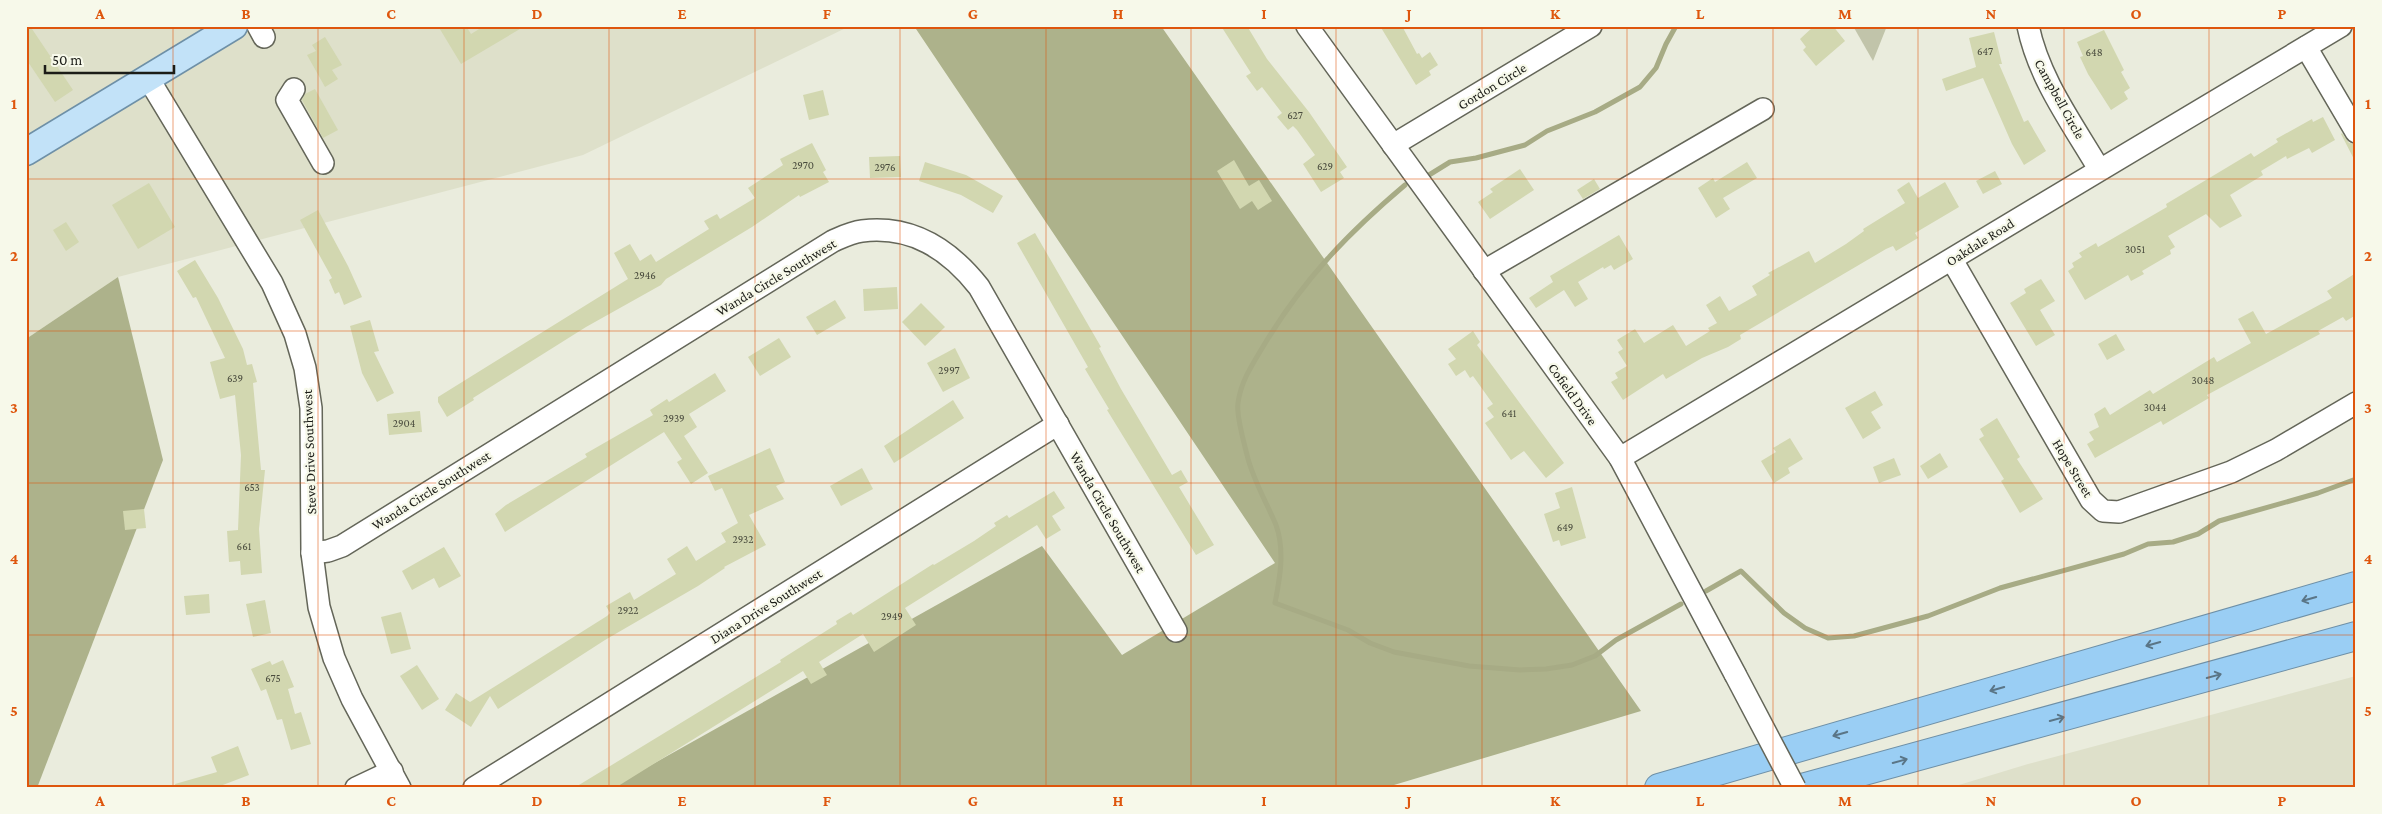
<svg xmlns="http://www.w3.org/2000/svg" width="2382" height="814" viewBox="0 0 2382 814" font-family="'Crimson Pro',serif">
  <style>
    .built { fill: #dee0ca }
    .green { fill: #c1c4aa }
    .forest { fill: #adb28b }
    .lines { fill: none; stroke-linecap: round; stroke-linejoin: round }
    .stream { stroke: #a7ab85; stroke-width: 5 }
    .building { fill: #d2d7b0 }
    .minor-casing { stroke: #646659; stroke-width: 24 }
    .major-casing { stroke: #6e90a7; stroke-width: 29 }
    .highway-casing { stroke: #6e90a7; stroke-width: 30 }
    .minor { stroke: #fff; stroke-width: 21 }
    .major { stroke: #c2e2f8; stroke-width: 26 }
    .highway { stroke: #9acef4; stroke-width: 28 }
    .minor-bridge-casing { stroke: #646659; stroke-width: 24; stroke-linecap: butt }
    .minor-bridge { stroke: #fff; stroke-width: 21 }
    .oneway { stroke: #5a7586 }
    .grid { fill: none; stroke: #de560d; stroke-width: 1; stroke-opacity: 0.55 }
    .labels { text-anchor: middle; stroke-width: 4.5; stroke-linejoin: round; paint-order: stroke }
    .number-label { font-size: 11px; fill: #494b3d }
    .street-label { font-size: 14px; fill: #1b1c17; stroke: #f7f9ea }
    .neatline { fill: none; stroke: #de560d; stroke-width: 2 }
    .grid-label { font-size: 16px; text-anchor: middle; font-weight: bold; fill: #de560d }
  </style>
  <rect width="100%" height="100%" fill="#eaecdd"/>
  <g class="built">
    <polygon points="26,26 850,26 583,155 118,277 26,339"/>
    <polygon points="2356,676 2356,788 1949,788 2028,764"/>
  </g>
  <polygon class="green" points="1853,26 1887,26 1873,61"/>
  <g class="forest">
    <polygon points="914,26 1161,26 1641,711 1384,788 610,788 1042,546 1122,655 1275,563"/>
    <polygon points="118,277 163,460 37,788 26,788 26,339"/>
  </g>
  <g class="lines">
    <g class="stream">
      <polyline points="1429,175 1450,162 1476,158 1525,145 1547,131 1595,112 1640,87 1656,68 1666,44 1676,26"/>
      <path d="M1405,185C1347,234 1303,280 1264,345C1252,365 1241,381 1238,403C1236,416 1244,442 1247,455C1253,480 1266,501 1276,525C1285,550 1280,578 1275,603L1348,630L1370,643L1394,652L1469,666L1520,670L1546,669L1572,665L1595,656L1616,640L1681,604"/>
      <polyline points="1706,591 1741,571 1784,613 1805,628 1828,638 1854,636 1928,616 2000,588 2124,554 2148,544 2173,542 2198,534 2219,521 2318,493 2356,479"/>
    </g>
  </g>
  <g class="building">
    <polygon points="26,26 30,26 73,90 55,102 26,59"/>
    <polygon points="438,26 466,26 471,34 484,26 525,26 461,64"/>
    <polygon points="1221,26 1247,26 1267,59 1309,112 1347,167 1340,172 1344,178 1321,192 1303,164 1315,155 1297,130 1293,126 1288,130 1277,117 1282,113 1262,87 1257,91 1246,76 1251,73"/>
    <polygon points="1380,26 1402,26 1417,54 1419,53 1422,58 1430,52 1438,65 1429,71 1431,75 1416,85"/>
    <polygon points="1814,26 1833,26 1845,41 1816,66 1803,50 1806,47 1800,39"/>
    <polygon points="2104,30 2124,70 2121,72 2130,88 2124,92 2128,99 2111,110 2088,74 2080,57 2083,56 2077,42"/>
    <polygon points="1994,32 2002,64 1999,64 2024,122 2028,120 2046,151 2024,165 2012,144 1983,78 1946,91 1942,79 1976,67 1969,38"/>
    <polygon points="325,37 342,65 332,70 338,79 325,87 307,55 316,51 312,45"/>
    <polygon points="315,89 338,130 323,138 302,100 305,94"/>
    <polygon points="823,90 829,115 809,120 803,95"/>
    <polygon points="2323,117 2335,140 2312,153 2309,148 2287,159 2286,156 2261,171 2263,175 2230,195 2242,216 2220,228 2206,214 2168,236 2175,247 2170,250 2171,254 2142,271 2144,274 2131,281 2128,275 2085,300 2068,271 2074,267 2072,263 2082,257 2079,253 2096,243 2098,247 2167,207 2166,204 2251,153 2254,157 2278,142 2276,139 2312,119 2313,122"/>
    <polygon points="2342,133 2349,143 2356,144 2356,163 2341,134"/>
    <polygon points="812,143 826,170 823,172 829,182 800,197 799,195 752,227 666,279 661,285 586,327 473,398 474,400 447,417 438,402 438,397 628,279 614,253 630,244 640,261 651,254 656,262 709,229 704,221 717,214 720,219 755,198 748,188 783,165 780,159"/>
    <polygon points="900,156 901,177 870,178 869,157"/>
    <polygon points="1234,160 1249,186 1259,180 1272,201 1258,210 1252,201 1240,209 1217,171"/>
    <polygon points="925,162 966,175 1003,196 993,213 961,195 919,181"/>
    <polygon points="1747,162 1757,178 1723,198 1730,209 1716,218 1698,188 1713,178 1715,182"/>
    <polygon points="1520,169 1534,190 1490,219 1478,202 1493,192 1490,189"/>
    <polygon points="1995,171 2002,184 1983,194 1976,181"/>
    <polygon points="1594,179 1600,189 1583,199 1577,190"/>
    <polygon points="1909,182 1918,198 1945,182 1959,207 1915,233 1918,238 1896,251 1893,246 1886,249 1740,335 1741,339 1728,347 1702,358 1666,379 1663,374 1623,400 1611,382 1618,378 1615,373 1627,366 1618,352 1623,349 1617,340 1635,329 1644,343 1673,325 1686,346 1710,331 1708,328 1717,323 1706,305 1720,296 1729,311 1757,295 1752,286 1770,275 1768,273 1809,251 1815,263 1846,244 1864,231 1863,229 1905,203 1897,190"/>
    <polygon points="149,183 175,227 138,249 112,205"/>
    <polygon points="318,210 348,266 362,297 344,305 339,292 335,294 329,280 332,278 300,220"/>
    <polygon points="66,222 79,242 66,251 53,230"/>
    <polygon points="1035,233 1101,347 1099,348 1121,389 1172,475 1181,470 1188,482 1179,487 1214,545 1196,555 1107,410 1109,409 1085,369 1088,367 1017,243"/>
    <polygon points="1619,235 1633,259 1614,270 1611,265 1604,269 1603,267 1578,282 1588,299 1575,307 1564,290 1536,308 1529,298 1553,282 1550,276"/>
    <polygon points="195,260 218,298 243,349 247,365 252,364 257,382 253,383 261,470 265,470 259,529 262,573 241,575 240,561 229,562 227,531 238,530 241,455 235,395 220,399 210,362 225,358 196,297 193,298 177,271"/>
    <polygon points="2356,273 2356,315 2346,321 2343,317 2318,331 2320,334 2207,395 2209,398 2163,425 2161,421 2095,458 2087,444 2094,440 2089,432 2099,427 2094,414 2105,407 2110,415 2150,390 2153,394 2214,357 2217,362 2251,343 2238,319 2253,311 2266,334 2332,298 2327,291"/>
    <polygon points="2041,279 2055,301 2040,310 2055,335 2036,346 2010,303 2026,293 2024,289"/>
    <polygon points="897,287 898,309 864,311 863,289"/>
    <polygon points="835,300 846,318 817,335 806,317"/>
    <polygon points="921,303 945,327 925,346 902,322"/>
    <polygon points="370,320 379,351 374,352 394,393 377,402 362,373 350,326"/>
    <polygon points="1473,331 1480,342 1477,345 1564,463 1546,478 1524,451 1511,460 1485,423 1494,417 1487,408 1493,404 1473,376 1470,378 1465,370 1456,376 1448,364 1456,359 1448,349"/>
    <polygon points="2116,334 2125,350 2107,360 2098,344"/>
    <polygon points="779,338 791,357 760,376 748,357"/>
    <polygon points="955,348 970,378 943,392 927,363"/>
    <polygon points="715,373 726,391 689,414 697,427 684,436 708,473 691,484 677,462 682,459 664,432 505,532 495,514 506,505 587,457 585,454 653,415 650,410 667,399 669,402"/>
    <polygon points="1875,391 1883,405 1871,412 1881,428 1863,439 1845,408"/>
    <polygon points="953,400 964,418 894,463 884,446"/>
    <polygon points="420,411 422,432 389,435 387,414"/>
    <polygon points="1997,418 2020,457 2017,459 2043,499 2020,513 2001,481 2004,479 1979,439 1984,436 1980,429"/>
    <polygon points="1790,438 1803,459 1788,468 1790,473 1774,483 1761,461 1776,452 1773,448"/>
    <polygon points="770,448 785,482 776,486 784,499 749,515 766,545 724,567 725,568 698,586 605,640 498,709 490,696 471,727 445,710 456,693 470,702 607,616 610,613 606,606 630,592 634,600 676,574 667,559 687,546 696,561 726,542 721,533 738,523 722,488 715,491 708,476"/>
    <polygon points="1940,453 1948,467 1928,479 1920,466"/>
    <polygon points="1894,458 1901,475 1879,483 1873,467"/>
    <polygon points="862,468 873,489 841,506 830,486"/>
    <polygon points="1572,487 1586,538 1561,546 1559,540 1553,542 1544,514 1560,508 1555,493"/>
    <polygon points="1054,491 1065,508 1052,516 1061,530 1046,539 1037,525 905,608 916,625 874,652 863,634 819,662 827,675 811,684 803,671 615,788 574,788 781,662 780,660 837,624 836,621 851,612 853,615 933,564 934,565 974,541 996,526 994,523 1007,515 1009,518"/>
    <polygon points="144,509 146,528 125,530 123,511"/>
    <polygon points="444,547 461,576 439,588 434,578 412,590 402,571"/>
    <polygon points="209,594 210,613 186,615 184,596"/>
    <polygon points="265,600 271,633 253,637 246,604"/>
    <polygon points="401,612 411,649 391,654 381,617"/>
    <polygon points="283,660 294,687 288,689 295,714 301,712 311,744 291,750 282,719 277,720 266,689 261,691 251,669 270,661 272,665"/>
    <polygon points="417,665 439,699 422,710 400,676"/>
    <polygon points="238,746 249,775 215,788 176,788 175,784 217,772 211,757"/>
  </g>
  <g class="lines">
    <defs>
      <g id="minor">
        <polyline points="258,26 264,37"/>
        <polyline points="1307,26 1620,458 1735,674"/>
        <path d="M2028,26C2039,79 2072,123 2099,169"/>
        <polyline points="2306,47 2356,132"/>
        <polyline points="148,78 272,283 295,334 305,368 311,408 312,553 319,607 334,658 352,699 400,788"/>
        <polyline points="294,89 287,100 323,163"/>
        <polyline points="1393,145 1591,26"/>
        <polyline points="1952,260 2091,500 2103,511 2119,512 2231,472 2276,450 2356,403"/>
        <polyline points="1484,271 1763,109"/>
        <path d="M1620,458C1860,315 2100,169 2341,26"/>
        <path d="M312,553L328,551L342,546L833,241C842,237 852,232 862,231C912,225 949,249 979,287L1176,631"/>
        <polyline points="356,788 392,771"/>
        <polyline points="474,788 1058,424"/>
      </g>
      <polyline id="major" points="26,152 234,26"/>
      <g id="highway">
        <polyline points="1659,788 2356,586"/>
        <polyline points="1802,788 2356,636"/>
      </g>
    </defs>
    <use href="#minor" class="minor-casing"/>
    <use href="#major" class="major-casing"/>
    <use href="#highway" class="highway-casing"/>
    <use href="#minor" class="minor"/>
    <use href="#major" class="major"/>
    <use href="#highway" class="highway"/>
    <defs>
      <polyline id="minor-bridge" points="1735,674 1795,788"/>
    </defs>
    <use href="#minor-bridge" class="minor-bridge-casing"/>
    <use href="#minor-bridge" class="minor-bridge"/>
  </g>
  <defs><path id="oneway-shaft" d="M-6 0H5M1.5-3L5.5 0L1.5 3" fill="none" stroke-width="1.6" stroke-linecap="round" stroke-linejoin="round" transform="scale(1.25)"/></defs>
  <g class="oneway">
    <use href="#oneway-shaft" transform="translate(2309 599) rotate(164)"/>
    <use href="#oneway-shaft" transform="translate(2153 644) rotate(164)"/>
    <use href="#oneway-shaft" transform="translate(2214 676) rotate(-15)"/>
    <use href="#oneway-shaft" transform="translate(1997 689) rotate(164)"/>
    <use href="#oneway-shaft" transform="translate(2057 719) rotate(-15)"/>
    <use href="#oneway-shaft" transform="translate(1840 734) rotate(164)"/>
    <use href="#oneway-shaft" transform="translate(1900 761) rotate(-15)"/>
  </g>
  <path class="grid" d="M173,26V788M318,26V788M464,26V788M609,26V788M755,26V788M900,26V788M1046,26V788M1191,26V788M1336,26V788M1482,26V788M1627,26V788M1773,26V788M1918,26V788M2064,26V788M2209,26V788M26,179H2356M26,331H2356M26,483H2356M26,635H2356"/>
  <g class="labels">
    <g class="number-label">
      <text x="1985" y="55">647</text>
      <text x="2094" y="56">648</text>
      <text x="1295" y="119">627</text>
      <text x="803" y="169">2970</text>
      <text x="1325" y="170">629</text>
      <text x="885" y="171">2976</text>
      <text x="2135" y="253">3051</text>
      <text x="645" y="279">2946</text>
      <text x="949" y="374">2997</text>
      <text x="235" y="382">639</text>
      <text x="2203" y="384">3048</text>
      <text x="2155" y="411">3044</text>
      <text x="1509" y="417">641</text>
      <text x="674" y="422">2939</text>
      <text x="404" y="427">2904</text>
      <text x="252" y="491">653</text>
      <text x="1565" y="531">649</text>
      <text x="743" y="543">2932</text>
      <text x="244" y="550">661</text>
      <text x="628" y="614">2922</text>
      <text x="892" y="620">2949</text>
      <text x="273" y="682">675</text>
    </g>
    <g class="street-label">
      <text transform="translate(1492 86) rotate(-31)" y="5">Gordon Circle</text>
      <text transform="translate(2060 99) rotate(61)" y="5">Campbell Circle</text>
      <text transform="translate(1980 242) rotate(-32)" y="5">Oakdale Road</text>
      <text transform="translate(776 277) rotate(-31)" y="5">Wanda Circle Southwest</text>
      <text transform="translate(1573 394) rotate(54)" y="5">Cofield Drive</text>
      <text transform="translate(309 452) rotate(-92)" y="5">Steve Drive Southwest</text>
      <text transform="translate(2073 468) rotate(59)" y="5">Hope Street</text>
      <text transform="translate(431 490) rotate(-32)" y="5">Wanda Circle Southwest</text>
      <text transform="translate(1108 512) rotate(60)" y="5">Wanda Circle Southwest</text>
      <text transform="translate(766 606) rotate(-32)" y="5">Diana Drive Southwest</text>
    </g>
  </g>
  <rect width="2382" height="814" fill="none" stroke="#f7f9ea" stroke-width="55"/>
  <path d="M45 65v8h129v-8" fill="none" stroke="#1b1c17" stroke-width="2.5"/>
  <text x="52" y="65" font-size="15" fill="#1b1c17" stroke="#f7f9ea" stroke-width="4" paint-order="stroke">50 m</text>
  <rect x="28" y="28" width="2326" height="758" class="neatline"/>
  <g class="grid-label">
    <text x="100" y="19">A</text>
    <text x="246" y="19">B</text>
    <text x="391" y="19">C</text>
    <text x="537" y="19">D</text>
    <text x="682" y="19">E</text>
    <text x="827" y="19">F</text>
    <text x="973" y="19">G</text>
    <text x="1118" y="19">H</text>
    <text x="1264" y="19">I</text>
    <text x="1409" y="19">J</text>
    <text x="1555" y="19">K</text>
    <text x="1700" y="19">L</text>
    <text x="1845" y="19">M</text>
    <text x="1991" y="19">N</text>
    <text x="2136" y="19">O</text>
    <text x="2282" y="19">P</text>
    <text x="14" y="109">1</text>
    <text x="2368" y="109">1</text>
    <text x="14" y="261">2</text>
    <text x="2368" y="261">2</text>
    <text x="14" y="413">3</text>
    <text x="2368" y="413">3</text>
    <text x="14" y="564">4</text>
    <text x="2368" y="564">4</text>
    <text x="14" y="716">5</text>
    <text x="2368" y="716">5</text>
    <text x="100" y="806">A</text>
    <text x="246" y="806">B</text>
    <text x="391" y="806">C</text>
    <text x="537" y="806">D</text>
    <text x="682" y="806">E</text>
    <text x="827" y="806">F</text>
    <text x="973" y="806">G</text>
    <text x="1118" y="806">H</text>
    <text x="1264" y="806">I</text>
    <text x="1409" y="806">J</text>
    <text x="1555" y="806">K</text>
    <text x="1700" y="806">L</text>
    <text x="1845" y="806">M</text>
    <text x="1991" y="806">N</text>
    <text x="2136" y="806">O</text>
    <text x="2282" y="806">P</text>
  </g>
</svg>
